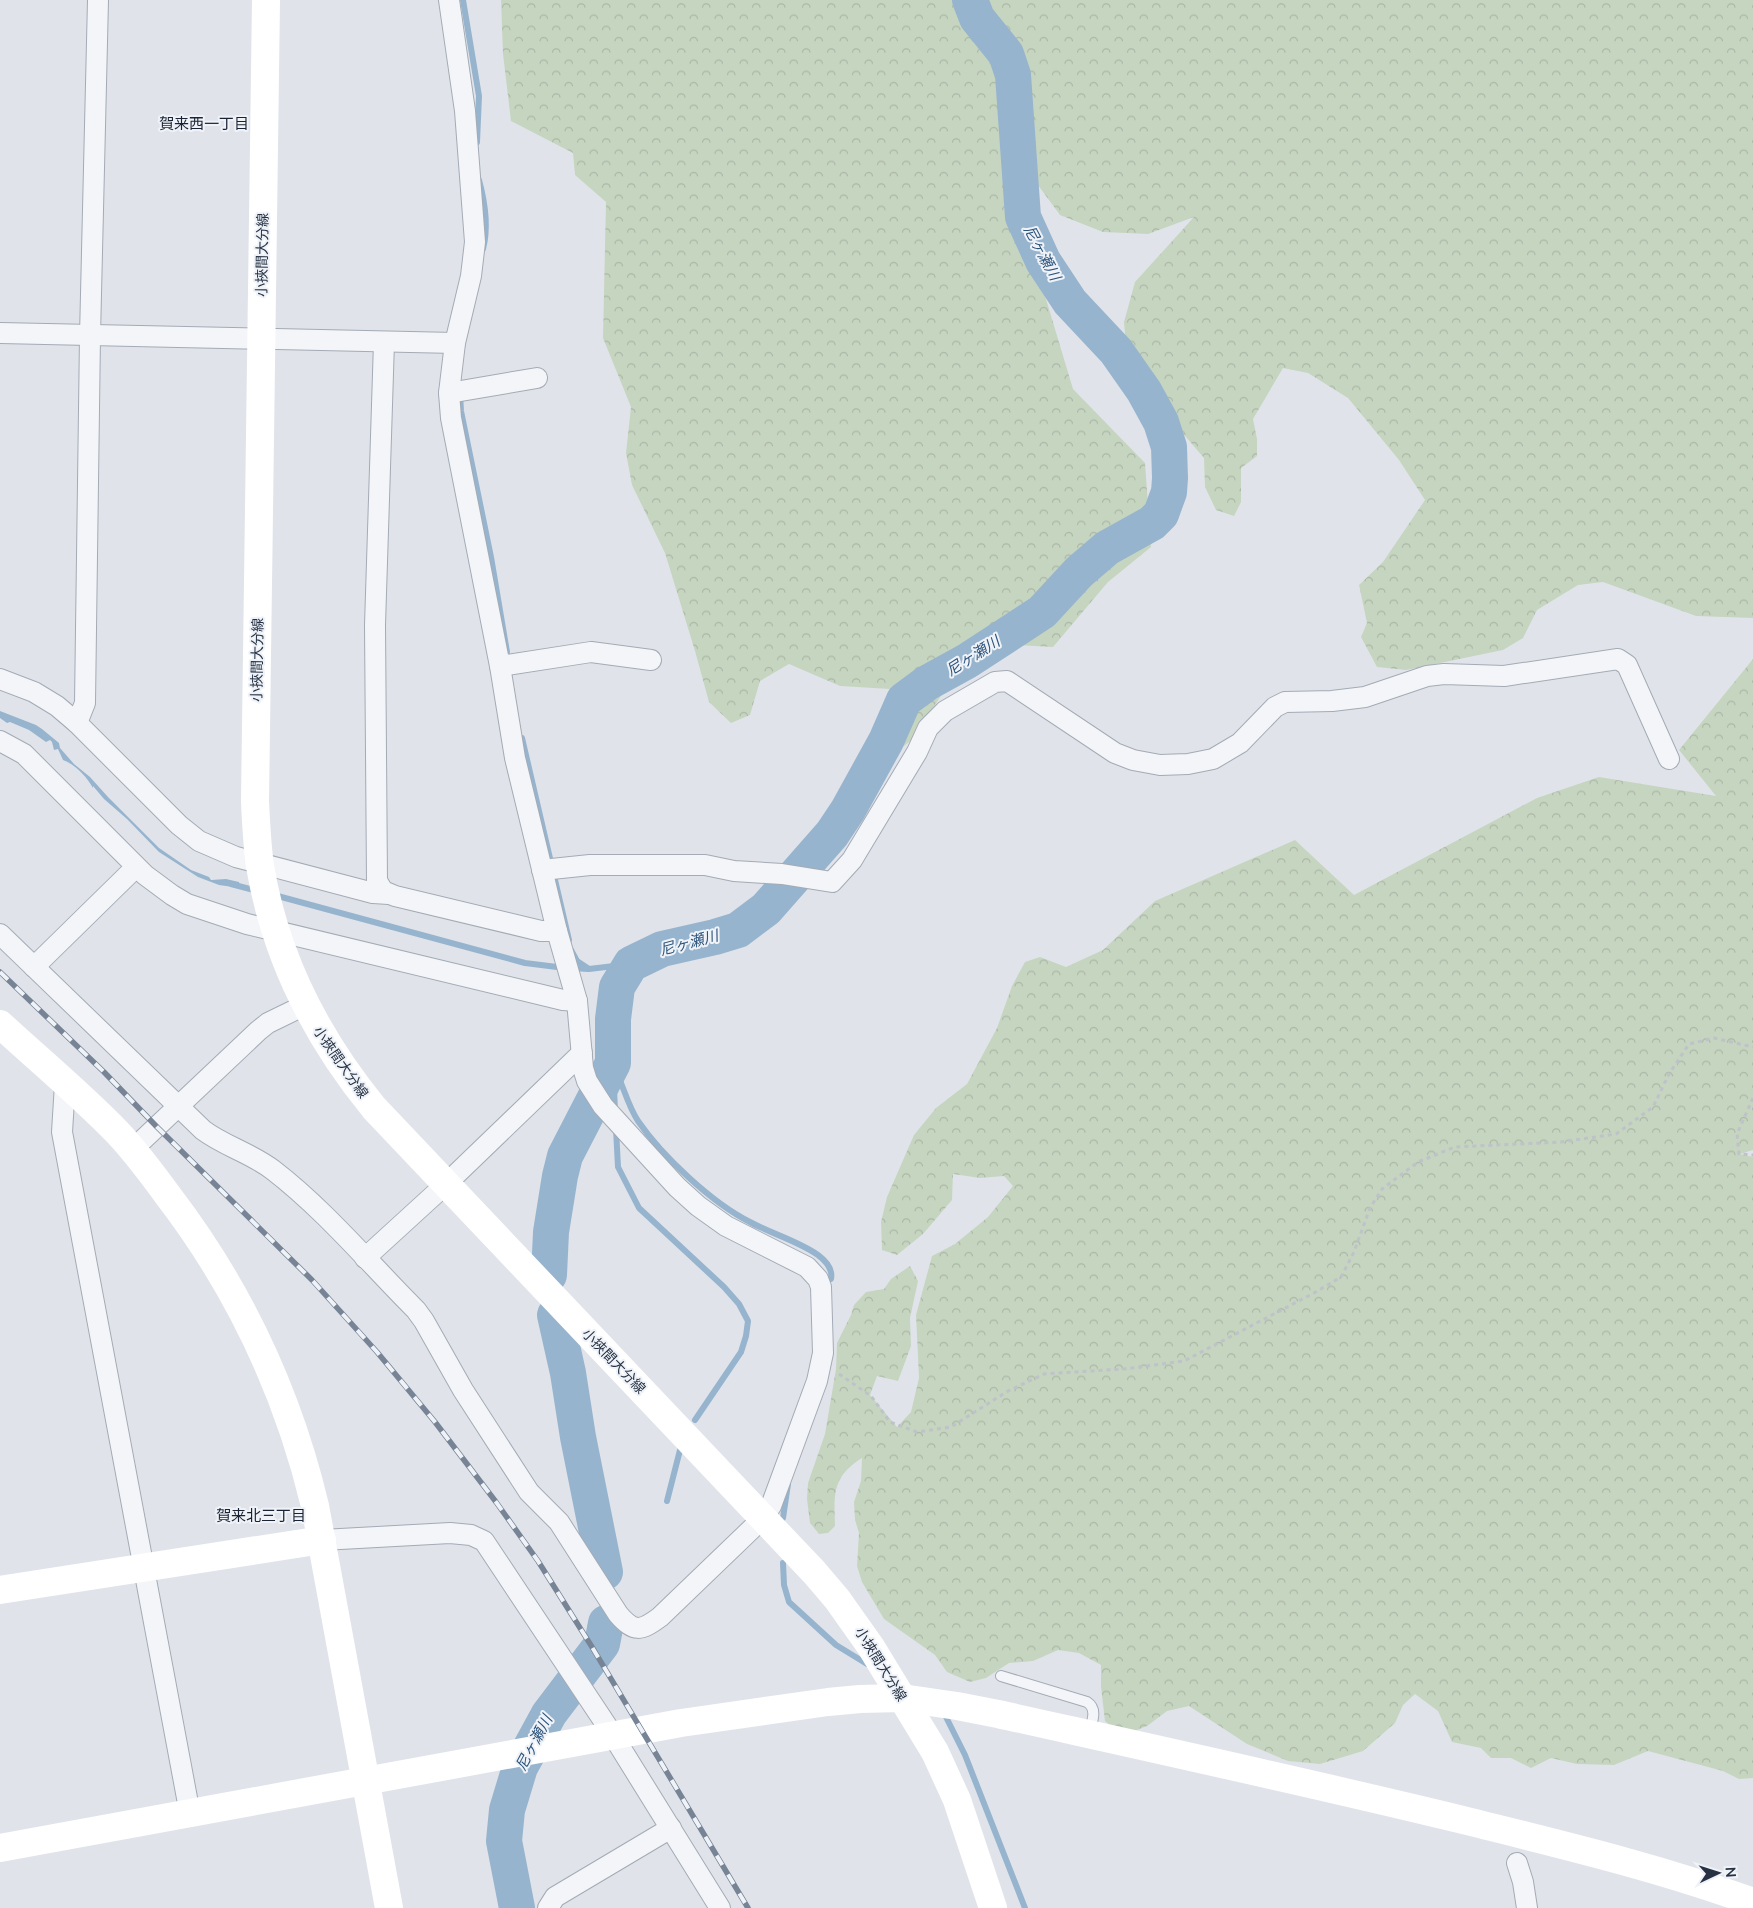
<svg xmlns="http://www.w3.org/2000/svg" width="1753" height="1908" viewBox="0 0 1753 1908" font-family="Mulish,'Noto Sans JP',sans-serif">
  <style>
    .forest { fill: url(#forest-crowns) }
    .water { fill: #97b4ce }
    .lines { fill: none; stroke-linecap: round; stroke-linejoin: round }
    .stream { stroke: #97b4ce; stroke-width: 6 }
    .river { stroke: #97b4ce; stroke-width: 36 }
    .lane-casing { stroke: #a4abb5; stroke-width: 12 }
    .street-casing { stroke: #a4abb5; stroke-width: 22 }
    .path { stroke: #bec2c9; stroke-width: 3; stroke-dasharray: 4 4; stroke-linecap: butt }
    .lane { stroke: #f3f5f8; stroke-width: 10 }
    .street { stroke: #f3f5f8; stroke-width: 20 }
    .secondary { stroke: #fff; stroke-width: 28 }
    .rail-casing { stroke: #778496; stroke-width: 5.5 }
    .rail { stroke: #eff3f8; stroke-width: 4; stroke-dasharray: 11; stroke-linecap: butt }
    .labels { text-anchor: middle; stroke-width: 4; stroke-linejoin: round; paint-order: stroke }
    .street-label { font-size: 14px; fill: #263244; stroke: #eff3f8 }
    .neighbourhood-label { font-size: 15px; fill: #192334; stroke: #eff3f8 }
    .water-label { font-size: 15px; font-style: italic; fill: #2c537c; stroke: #eff3f8 }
  </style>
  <defs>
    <pattern id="forest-crowns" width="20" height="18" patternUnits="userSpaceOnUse" patternTransform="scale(1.25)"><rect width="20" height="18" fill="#c6d5c0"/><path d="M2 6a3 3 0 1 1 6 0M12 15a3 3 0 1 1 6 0" fill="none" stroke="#aab7a6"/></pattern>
  </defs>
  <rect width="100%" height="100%" fill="#e0e4ea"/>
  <g class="forest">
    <polygon points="501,0 1753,0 1753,618 1696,616 1603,582 1578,585 1537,610 1523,638 1503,650 1406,670 1377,667 1361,637 1367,623 1359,585 1383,562 1425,500 1399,460 1348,398 1308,373 1283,368 1253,419 1257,439 1257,456 1241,468 1241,502 1234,516 1216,510 1205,487 1204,458 1162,409 1127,358 1124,322 1135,282 1194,217 1148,234 1103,232 1060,215 1032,177 1031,213 1043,289 1073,389 1145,463 1151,547 1108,582 1053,647 975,643 913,739 896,752 890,732 890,689 840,686 789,664 760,681 750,715 731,723 709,702 695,651 665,553 632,485 626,453 631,407 603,338 606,202 575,175 573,153 511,121 503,54"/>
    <path d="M1753,659V1150L1740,1154L1753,1157V1778L1739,1779L1723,1771L1648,1751L1614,1765L1577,1764L1551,1758L1531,1768L1511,1758H1491L1481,1748L1452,1742L1438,1711L1415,1694L1403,1705L1395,1723L1363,1751L1320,1764L1288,1761L1247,1744L1189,1706L1167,1711L1147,1726L1132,1732H1118L1105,1721L1101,1687V1665L1079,1653L1058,1650L1033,1661L1009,1663L986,1678L970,1682L947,1672L935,1655L884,1619L862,1582L857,1566L859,1533L855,1520L854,1502L861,1481L862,1458C832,1477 834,1494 835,1526L828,1533L819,1534L810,1523L807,1499L808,1483L825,1434L836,1369L837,1343L851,1315L854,1305L866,1292L884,1289L891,1279L910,1266L918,1281L910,1318L911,1346L898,1381L877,1376L870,1395L897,1427L911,1412L919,1378L916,1315L932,1256L955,1244L988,1217L1013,1186L1004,1176L980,1178L953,1174L952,1200L923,1234L897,1255L882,1250L881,1222L887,1197L914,1135L936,1108L967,1084L997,1028L1012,986L1025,962L1040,957L1066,967L1103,950L1155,901L1295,840L1354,895L1537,798L1599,777L1716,796L1679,750Z"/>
  </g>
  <path class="water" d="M0,711L36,725L42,729L59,743L60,748L74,764L90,777L108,797L159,848L191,870L209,877L211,880L226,879L239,882L240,888L219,885L198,877L159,852L127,819L104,799L93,786V788C86,776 76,765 63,760L58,749L54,750L52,742L50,740L46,742L29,730L10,722L7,723L0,718Z"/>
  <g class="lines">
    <g class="stream">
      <polyline points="463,0 479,96 477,142"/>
      <path d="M479,180C485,202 489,226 483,249"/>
      <polyline points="460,394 461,411 491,557 507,652"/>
      <polyline points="522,738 569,940"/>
      <polyline points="231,884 257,891"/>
      <polyline points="274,895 525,963 557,967 588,969"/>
      <polyline points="571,950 577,961 589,969 631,964"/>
      <polyline points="613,1063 615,1111"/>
      <path d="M615,1069C623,1085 628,1106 638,1121C662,1156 712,1203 750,1222C772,1234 798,1241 818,1255C826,1261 833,1269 831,1279"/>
      <polyline points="616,1129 618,1167 639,1208 724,1287 739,1304 748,1321 746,1336 741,1352 695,1420"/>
      <polyline points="667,1501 680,1450"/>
      <polyline points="783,1518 788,1484"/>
      <polyline points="783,1563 784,1585 789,1602 836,1645 867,1664"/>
      <polyline points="945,1715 965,1755 1025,1908"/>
    </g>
    <g class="river">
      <polyline points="549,1275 551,1232 560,1176 565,1156 613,1063 613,1019 617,987 631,964 662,949 715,937 738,930 766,909 832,834 848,810 886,741 904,700 927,683 967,661 1042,612 1079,572 1107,548 1152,523 1161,514 1169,492 1170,478 1169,447 1161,422 1144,391 1116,351 1070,302 1043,261 1023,217 1013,75 1006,54 977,18 970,0"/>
      <polyline points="555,1315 568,1373 578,1437 605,1572"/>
      <polyline points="517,1908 504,1841 507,1810 520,1767 549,1714 602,1644 606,1623"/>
    </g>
    <defs>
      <path id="lane" d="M1001,1676L1087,1702C1098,1709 1092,1722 1089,1733"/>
      <g id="street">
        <polyline points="0,333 455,343"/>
        <polyline points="384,342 375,625 377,881 383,891 395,896 541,931 557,931"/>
        <polyline points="449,393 537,378"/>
        <polyline points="500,666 591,652 651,660"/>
        <polyline points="0,679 34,692 57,706 77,723 179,825 199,841 236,857 373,893 389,894"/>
        <polyline points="77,723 85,703 90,336 98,0"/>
        <polyline points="0,741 24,754 145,875 172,895 187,904 247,924 563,1000 577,1001"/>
        <polyline points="542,870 590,865 705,865 734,871 782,874 832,882 852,860 917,752 928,728 945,711 995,682 1007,681 1115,753 1133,760 1160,765 1188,764 1213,759 1240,743 1275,707 1285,702 1332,701 1365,697 1427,676 1444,674 1504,676 1618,659 1627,665 1669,759"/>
        <path d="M0,934L203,1130C224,1146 251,1153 273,1170C325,1210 369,1263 416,1310L424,1321L463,1390L529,1492L559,1522L618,1614C634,1633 641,1631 660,1617L763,1518L771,1506L817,1381L823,1353L821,1287L818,1279L807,1267L726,1226L698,1206L677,1187L603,1106L587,1081L583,1068L577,1001L557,931L515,758L500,666L451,418L449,393L455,343L471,276L475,242L465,111L449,0"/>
        <polyline points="34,967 136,867"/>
        <polyline points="65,1084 62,1132 190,1814"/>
        <polyline points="132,1150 258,1031 268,1023 305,1005"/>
        <polyline points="365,1258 446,1184 582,1053"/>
        <polyline points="322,1540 450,1533 471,1535 484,1541 607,1726 720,1908"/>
        <polyline points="1517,1863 1523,1882 1527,1908"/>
        <polyline points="548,1908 555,1897 671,1828"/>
      </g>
    </defs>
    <use href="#lane" class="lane-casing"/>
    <use href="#street" class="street-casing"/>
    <g class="path">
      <polyline points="1753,1098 1737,1134 1739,1154 1753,1155"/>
      <polyline points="839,1374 871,1396 890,1422 917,1432 951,1427 1008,1391 1044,1374 1124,1369 1184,1361 1314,1293 1341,1277 1354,1252 1370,1208 1382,1189 1418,1162 1455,1147 1561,1142 1616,1134 1653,1107 1669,1074 1689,1044 1714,1038 1753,1047"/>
    </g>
    <use href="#lane" class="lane"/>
    <use href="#street" class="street"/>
    <g class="secondary">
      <path d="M266,0L255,801C256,823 257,845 260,866C275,956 316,1037 374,1108L814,1572L837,1599L871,1647L935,1752L957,1800L993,1908"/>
      <path d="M0,1024C39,1060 80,1094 117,1132C136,1152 153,1175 169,1197C240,1290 288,1393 315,1506L389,1908"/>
      <polyline points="0,1590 322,1540"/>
      <path d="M0,1848L681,1723L828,1702L860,1699L902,1698L957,1706L998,1714C1155,1749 1311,1783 1467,1821C1563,1845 1660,1868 1753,1902"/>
    </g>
    <defs>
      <polyline id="rail" points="0,972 104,1072 157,1127 312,1280 377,1352 435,1422 496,1502 538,1561 592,1647 748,1908"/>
    </defs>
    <use href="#rail" class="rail-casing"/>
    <use href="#rail" class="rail"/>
  </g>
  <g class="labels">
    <g class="street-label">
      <text transform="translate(262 255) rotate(-89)" y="5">小挾間大分線</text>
      <text transform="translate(257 660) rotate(-89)" y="5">小挾間大分線</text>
      <text transform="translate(341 1062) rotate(55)" y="5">小挾間大分線</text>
      <text transform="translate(614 1361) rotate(46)" y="5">小挾間大分線</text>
      <text transform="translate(881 1664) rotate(58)" y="5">小挾間大分線</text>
    </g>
    <g class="neighbourhood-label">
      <text x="204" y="129">賀来西一丁目</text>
      <text x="261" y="1521">賀来北三丁目</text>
    </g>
    <g class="water-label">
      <text transform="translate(1042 253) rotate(62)" y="5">尼ヶ瀬川</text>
      <text transform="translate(973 656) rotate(-32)" y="5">尼ヶ瀬川</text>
      <text transform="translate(689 943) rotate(-15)" y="5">尼ヶ瀬川</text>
      <text transform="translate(534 1743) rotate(-62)" y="5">尼ヶ瀬川</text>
    </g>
  </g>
  <g transform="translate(1718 1873) rotate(86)" stroke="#eff3f8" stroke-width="4" paint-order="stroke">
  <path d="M0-4L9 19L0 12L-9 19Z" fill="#263244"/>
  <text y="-8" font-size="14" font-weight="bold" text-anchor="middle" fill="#263244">N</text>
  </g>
</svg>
